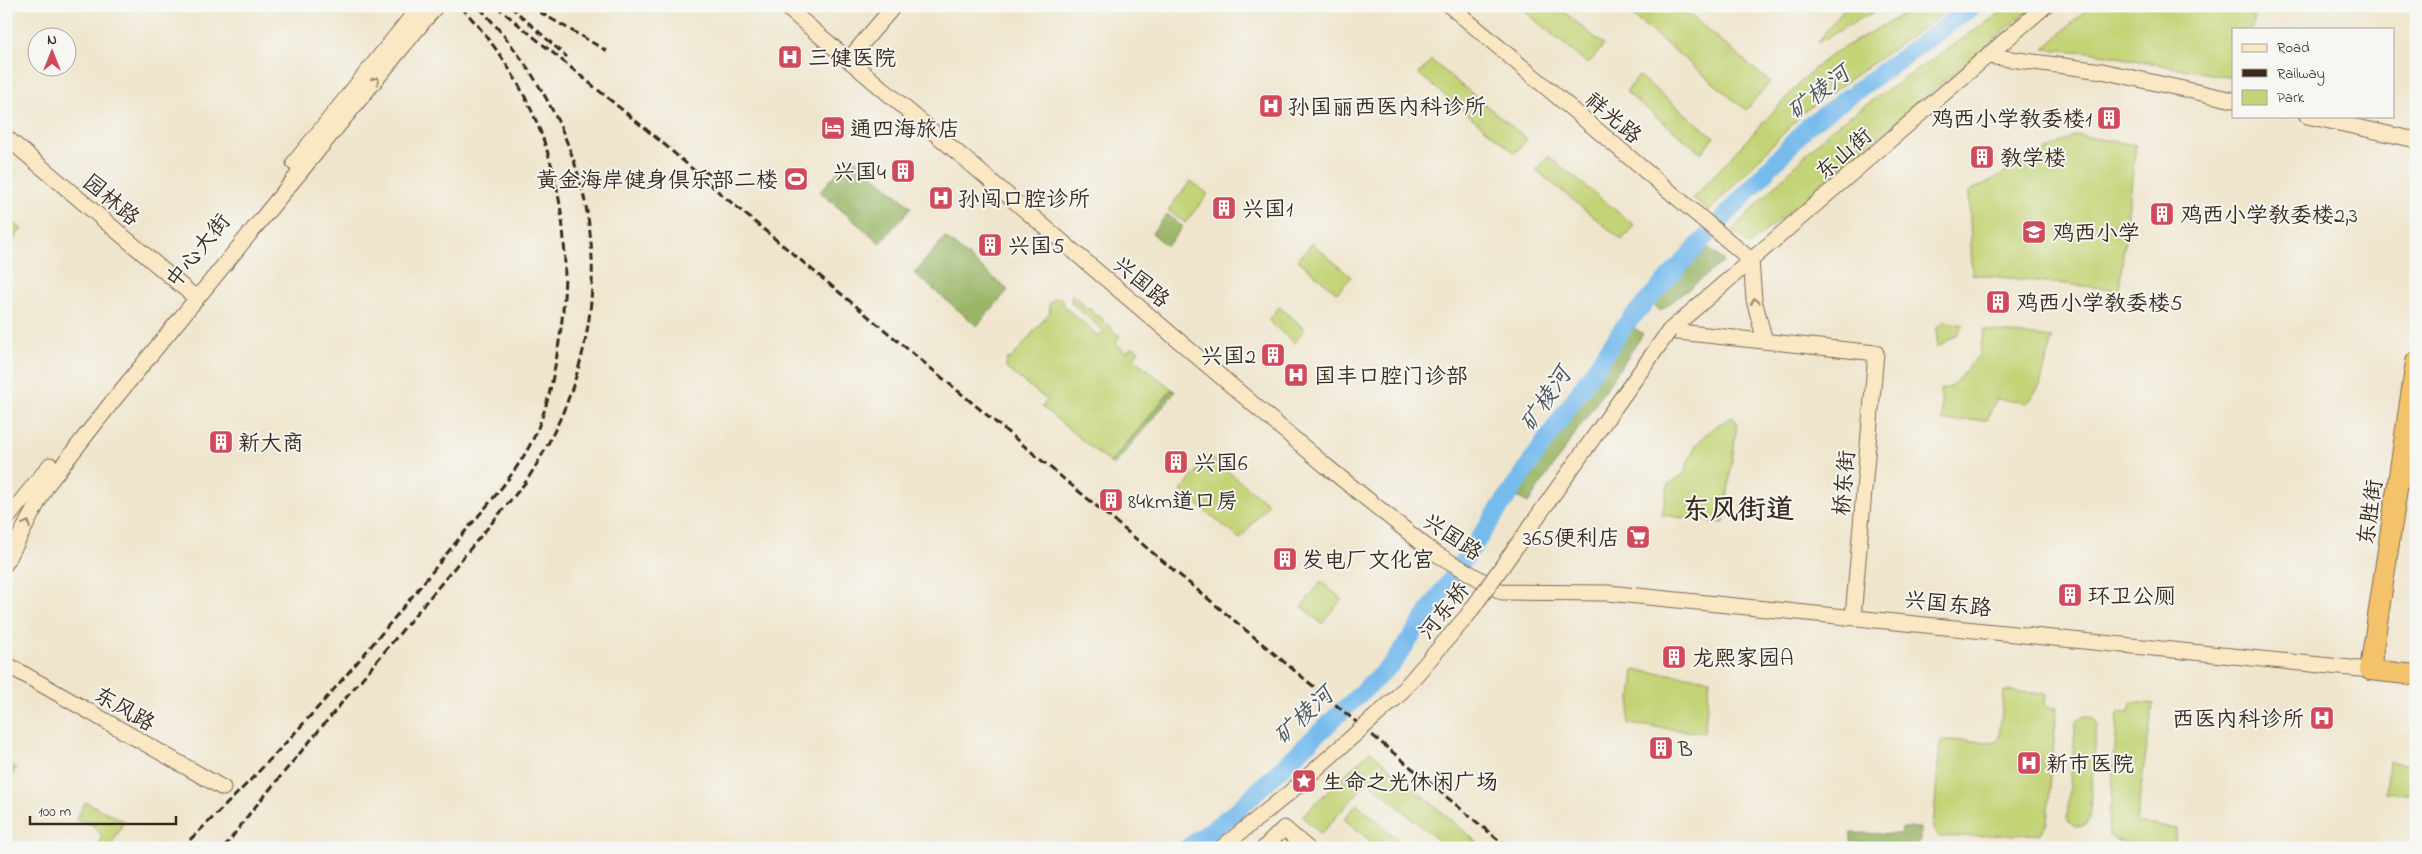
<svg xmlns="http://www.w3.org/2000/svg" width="2422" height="854" viewBox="0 0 2422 854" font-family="'Indie Flower','LXGW WenKai TC',sans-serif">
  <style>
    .green { fill: #c3d375; stroke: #7f7e4a }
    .forest { fill: #9ab566; stroke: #6a7042 }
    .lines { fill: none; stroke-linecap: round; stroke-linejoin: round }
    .river { stroke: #77bbed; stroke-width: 18 }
    .secondary-casing { stroke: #7a6b5b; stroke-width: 17 }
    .highway-casing { stroke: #7a6b5b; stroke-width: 22 }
    .secondary { stroke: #fae7c3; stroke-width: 15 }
    .highway { stroke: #f3c26a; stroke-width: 20 }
    .rail { stroke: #3b2a1e; stroke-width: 3; stroke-dasharray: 8 4; stroke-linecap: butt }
    .secondary-bridge-casing { stroke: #7a6b5b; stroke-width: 17; stroke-linecap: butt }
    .secondary-bridge { stroke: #fae7c3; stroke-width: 15 }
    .oneway { stroke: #9a8870 }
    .labels { text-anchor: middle; stroke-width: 4; stroke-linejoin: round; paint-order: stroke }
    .poi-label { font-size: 22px; fill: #3b2a1e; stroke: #f6f6f2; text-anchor: start }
    .street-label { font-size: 22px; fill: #3b2a1e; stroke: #f6f6f2 }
    .water-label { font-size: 24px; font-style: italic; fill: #4d565c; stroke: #f6f6f2 }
    .district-label { font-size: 28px; font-weight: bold; fill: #3b2a1e; stroke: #f6f6f2 }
  </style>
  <rect width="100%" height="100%" fill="#f6f6f2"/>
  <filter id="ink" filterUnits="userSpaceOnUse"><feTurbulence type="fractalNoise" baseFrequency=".02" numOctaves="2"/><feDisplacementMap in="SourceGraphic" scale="10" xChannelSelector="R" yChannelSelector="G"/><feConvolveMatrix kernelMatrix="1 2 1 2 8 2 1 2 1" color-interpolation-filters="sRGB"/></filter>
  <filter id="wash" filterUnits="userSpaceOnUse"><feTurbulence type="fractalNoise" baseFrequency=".0096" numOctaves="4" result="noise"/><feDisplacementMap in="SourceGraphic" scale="20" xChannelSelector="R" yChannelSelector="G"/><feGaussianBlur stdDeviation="1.12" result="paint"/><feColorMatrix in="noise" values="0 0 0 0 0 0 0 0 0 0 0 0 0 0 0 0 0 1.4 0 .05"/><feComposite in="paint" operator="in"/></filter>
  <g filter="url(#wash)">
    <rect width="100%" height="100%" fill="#efe5cc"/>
    <g class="green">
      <polygon points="1518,6 1557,6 1604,45 1588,64"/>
      <polygon points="1633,6 1679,6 1770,82 1746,110 1628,12"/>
      <polygon points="1846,6 1884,6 1817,43"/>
      <polygon points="1918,6 1954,6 1805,111 1709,211 1693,198 1808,74 1832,54"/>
      <polygon points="2010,6 2034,6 1749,245 1732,230 1831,129"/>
      <polygon points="2090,6 2257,6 2252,29 2233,29 2233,78 2090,52 2044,49"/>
      <polygon points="1431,60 1527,139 1515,153 1419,74"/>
      <polygon points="1639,76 1714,137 1701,153 1626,92"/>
      <polygon points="2075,135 2136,145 2119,290 1972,274 1969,192"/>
      <polygon points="1548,156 1634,225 1622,240 1536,170"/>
      <polygon points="1191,181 1208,194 1185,223 1168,210"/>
      <polygon points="6,217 22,229 6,248"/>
      <polygon points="1312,243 1351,277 1337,293 1298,260"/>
      <polygon points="1072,295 1082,302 1085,309 1091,309 1095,315 1101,317 1104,324 1109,325 1114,332 1120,336 1115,343 1126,352 1133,347 1139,351 1134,357 1135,360 1172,389 1110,463 1042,407 1047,400 1006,368 1007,359 1012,358 1050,312 1049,304 1055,298 1061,298 1065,307 1099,337 1104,331 1071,302"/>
      <polygon points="1279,307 1305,329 1294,343 1268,320"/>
      <polygon points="1944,321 1963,325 1957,335 1937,347 1937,328"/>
      <polygon points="1984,330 2052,338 2040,386 2027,403 1996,399 1987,420 1943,421 1940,390 1951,387 1979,355"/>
      <path d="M1733,417L1737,423L1724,523L1662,515L1668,485L1685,473C1693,443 1705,430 1733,417Z"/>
      <polygon points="1209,456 1268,504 1240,539 1181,491"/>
      <polygon points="1321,582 1342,599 1322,624 1302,606"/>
      <polygon points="1634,670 1710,679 1704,733 1628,724"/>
      <polygon points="2004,691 2046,694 2045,707 2057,708 2047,823 2040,834 1939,837 1933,828 1940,742 1946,740 1997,742 1999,739"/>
      <path d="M2131,702L2153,704L2136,823L2177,828L2172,848C2158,848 2117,846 2108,834L2118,711L2129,712Z"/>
      <path d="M2087,716L2095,720L2097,723L2089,819L2085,825C2077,828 2071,825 2067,818L2076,722L2079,718Z"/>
      <polygon points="1370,751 1477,842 1471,848 1447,848 1368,781 1321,834 1302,816"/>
      <polygon points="2389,762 2416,765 2416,795 2386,792"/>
      <polygon points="6,763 16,768 6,786"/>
      <path d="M85,802L124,821L110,848H99L102,837C95,825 89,821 76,820Z"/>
      <polygon points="1357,804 1408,848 1379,848 1344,819"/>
    </g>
    <g class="forest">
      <polygon points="851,156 911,207 880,243 820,192"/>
      <polygon points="1167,214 1183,227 1167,246 1152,233"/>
      <polygon points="945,237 1008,290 977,326 914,273"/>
      <polygon points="1708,248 1724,261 1660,311 1654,305"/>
      <polygon points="1633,327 1643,334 1528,503 1517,497"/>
      <polygon points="1172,389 1175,392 1113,466 1110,463"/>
      <polygon points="1902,828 1920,828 1920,840 1914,848 1869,848 1869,843 1850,842 1851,833 1901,834"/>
    </g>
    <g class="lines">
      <polyline class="river" points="1187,848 1233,814 1394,662 1625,325 1808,126 1973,6"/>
    </g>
  </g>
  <g filter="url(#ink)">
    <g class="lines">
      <defs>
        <g id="secondary">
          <polyline points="785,6 1326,466 1433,552 1502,592 1608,593 2370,670"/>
          <polyline points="1450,6 1751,260 1754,300 1765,341"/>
          <polyline points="1988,56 2102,71 2233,100"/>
          <polyline points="848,60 894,6"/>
          <polyline points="2307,116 2416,140"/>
          <polyline points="6,137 190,293"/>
          <polyline points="294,163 420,6"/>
          <polyline points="1669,331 2045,6"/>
          <polyline points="1669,331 1876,353 1853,617"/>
          <polyline points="6,520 50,465"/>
          <polyline points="6,563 47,485 112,402 436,6"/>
          <polyline points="6,664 223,788"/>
          <polyline points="1264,848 1284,828 1307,848"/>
        </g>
        <polyline id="highway" points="2416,362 2370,670 2416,675"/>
      </defs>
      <use href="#secondary" class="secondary-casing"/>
      <use href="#highway" class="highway-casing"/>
      <use href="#secondary" class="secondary"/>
      <use href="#highway" class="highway"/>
      <g class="rail">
        <polyline points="496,6 665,145 721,194 1508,848"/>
        <polyline points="510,6 567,57"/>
        <polyline points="529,6 607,51"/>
        <polyline points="704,171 727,187"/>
        <path d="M181,848C279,757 365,656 448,552C477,516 513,480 533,439C548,408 554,375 559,342C579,216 549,99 460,6"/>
        <path d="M224,848L250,813L525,483C631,321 609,145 478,6"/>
      </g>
      <defs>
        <polyline id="secondary-bridge" points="1221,848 1289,793 1396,698 1467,616 1669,331"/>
      </defs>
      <use href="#secondary-bridge" class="secondary-bridge-casing"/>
      <use href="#secondary-bridge" class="secondary-bridge"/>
    </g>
    <defs><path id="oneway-chevron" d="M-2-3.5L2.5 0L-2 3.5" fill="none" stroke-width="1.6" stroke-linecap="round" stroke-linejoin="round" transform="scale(1.25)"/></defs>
    <g class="oneway">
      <use href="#oneway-chevron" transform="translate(376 80) rotate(-51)"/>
      <use href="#oneway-chevron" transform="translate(1755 301) rotate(-100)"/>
      <use href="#oneway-chevron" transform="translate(27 524) rotate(-62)"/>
    </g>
  </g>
  <defs>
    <symbol id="hospital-square" viewBox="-11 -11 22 22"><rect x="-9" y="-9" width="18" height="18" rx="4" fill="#d1495b" stroke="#f6f6f2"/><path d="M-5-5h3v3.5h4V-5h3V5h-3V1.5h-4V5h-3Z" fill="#fff"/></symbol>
    <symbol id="building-square" viewBox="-11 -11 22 22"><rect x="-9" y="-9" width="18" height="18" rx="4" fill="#d1495b" stroke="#f6f6f2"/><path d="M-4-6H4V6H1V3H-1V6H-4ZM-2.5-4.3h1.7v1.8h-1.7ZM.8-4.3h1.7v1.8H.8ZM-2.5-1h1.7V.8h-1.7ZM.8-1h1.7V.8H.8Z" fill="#fff"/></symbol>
    <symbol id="hotel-square" viewBox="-11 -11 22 22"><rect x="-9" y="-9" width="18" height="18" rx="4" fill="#d1495b" stroke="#f6f6f2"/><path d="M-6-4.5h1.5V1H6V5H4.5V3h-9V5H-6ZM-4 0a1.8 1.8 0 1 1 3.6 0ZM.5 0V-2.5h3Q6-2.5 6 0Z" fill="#fff"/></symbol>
    <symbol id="stadium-square" viewBox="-11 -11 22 22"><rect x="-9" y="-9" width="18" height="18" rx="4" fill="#d1495b" stroke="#f6f6f2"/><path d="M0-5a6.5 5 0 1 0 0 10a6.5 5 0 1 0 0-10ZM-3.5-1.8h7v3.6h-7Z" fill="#fff"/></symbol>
    <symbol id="school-square" viewBox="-11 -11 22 22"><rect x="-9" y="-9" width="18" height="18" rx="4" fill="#d1495b" stroke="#f6f6f2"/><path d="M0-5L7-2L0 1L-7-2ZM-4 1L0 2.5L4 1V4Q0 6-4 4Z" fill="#fff"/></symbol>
    <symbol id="supermarket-square" viewBox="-11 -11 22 22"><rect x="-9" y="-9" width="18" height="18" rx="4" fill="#d1495b" stroke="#f6f6f2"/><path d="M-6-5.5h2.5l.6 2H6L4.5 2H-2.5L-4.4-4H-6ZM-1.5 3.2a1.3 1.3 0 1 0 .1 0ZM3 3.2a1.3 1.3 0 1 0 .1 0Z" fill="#fff"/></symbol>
    <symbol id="sight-square" viewBox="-11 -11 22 22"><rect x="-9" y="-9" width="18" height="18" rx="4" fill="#d1495b" stroke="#f6f6f2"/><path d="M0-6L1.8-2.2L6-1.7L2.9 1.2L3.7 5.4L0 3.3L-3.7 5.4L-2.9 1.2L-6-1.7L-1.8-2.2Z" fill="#fff"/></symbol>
  </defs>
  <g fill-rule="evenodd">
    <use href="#hospital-square" x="776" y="43" width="28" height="28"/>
    <use href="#hospital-square" x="1257" y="92" width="28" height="28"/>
    <use href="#building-square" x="2095" y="104" width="28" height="28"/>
    <use href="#hotel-square" x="819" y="114" width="28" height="28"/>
    <use href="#building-square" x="1968" y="143" width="28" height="28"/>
    <use href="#building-square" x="889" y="157" width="28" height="28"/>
    <use href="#stadium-square" x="782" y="165" width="28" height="28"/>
    <use href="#hospital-square" x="927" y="184" width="28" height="28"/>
    <use href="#building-square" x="1210" y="194" width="28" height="28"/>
    <use href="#building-square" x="2148" y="200" width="28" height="28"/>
    <use href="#school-square" x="2020" y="218" width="28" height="28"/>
    <use href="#building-square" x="976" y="231" width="28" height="28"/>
    <use href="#building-square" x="1984" y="288" width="28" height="28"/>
    <use href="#building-square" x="1259" y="341" width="28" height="28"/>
    <use href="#hospital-square" x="1282" y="361" width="28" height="28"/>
    <use href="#building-square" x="207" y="428" width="28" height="28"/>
    <use href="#building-square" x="1162" y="448" width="28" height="28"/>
    <use href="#building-square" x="1097" y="486" width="28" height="28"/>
    <use href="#supermarket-square" x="1624" y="523" width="28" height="28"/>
    <use href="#building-square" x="1271" y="545" width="28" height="28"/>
    <use href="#building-square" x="2056" y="581" width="28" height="28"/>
    <use href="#building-square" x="1660" y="643" width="28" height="28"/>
    <use href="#hospital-square" x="2308" y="704" width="28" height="28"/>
    <use href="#building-square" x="1647" y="734" width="28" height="28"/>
    <use href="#hospital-square" x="2015" y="749" width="28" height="28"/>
    <use href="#sight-square" x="1290" y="767" width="28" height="28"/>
  </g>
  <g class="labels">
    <g class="poi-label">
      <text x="808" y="65">三健医院</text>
      <text x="1288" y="114">孙国丽西医内科诊所</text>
      <text x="2092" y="126" text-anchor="end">鸡西小学教委楼1</text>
      <text x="850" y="136">通四海旅店</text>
      <text x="2000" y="165">教学楼</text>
      <text x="886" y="179" text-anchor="end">兴国4</text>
      <text x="778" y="187" text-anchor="end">黄金海岸健身俱乐部二楼</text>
      <text x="958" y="206">孙闯口腔诊所</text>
      <text x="1242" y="216">兴国1</text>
      <text x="2180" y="222">鸡西小学教委楼2,3</text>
      <text x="2052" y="240">鸡西小学</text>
      <text x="1008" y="253">兴国5</text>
      <text x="2016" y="310">鸡西小学教委楼5</text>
      <text x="1256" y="363" text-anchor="end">兴国2</text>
      <text x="1314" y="383">国丰口腔门诊部</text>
      <text x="238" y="450">新大商</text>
      <text x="1194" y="470">兴国6</text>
      <text x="1128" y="508">84km道口房</text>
      <text x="1620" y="545" text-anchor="end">365便利店</text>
      <text x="1302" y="567">发电厂文化宫</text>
      <text x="2088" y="603">环卫公厕</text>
      <text x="1692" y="665">龙熙家园A</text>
      <text x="2304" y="726" text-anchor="end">西医内科诊所</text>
      <text x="1678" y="756">B</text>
      <text x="2046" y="771">新市医院</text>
      <text x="1322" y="789">生命之光休闲广场</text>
    </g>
    <g class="street-label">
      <text transform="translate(1614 117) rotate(40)" y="8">祥光路</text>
      <text transform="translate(1843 153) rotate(-41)" y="8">东山街</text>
      <text transform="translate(112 199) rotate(40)" y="8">园林路</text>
      <text transform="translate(197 250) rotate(-51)" y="8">中心大街</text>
      <text transform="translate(1142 281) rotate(40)" y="8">兴国路</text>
      <text transform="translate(1843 483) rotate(-85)" y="8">桥东街</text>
      <text transform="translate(2369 512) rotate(-82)" y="8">东胜街</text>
      <text transform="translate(1453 536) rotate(34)" y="8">兴国路</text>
      <text transform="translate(1948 603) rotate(6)" y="8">兴国东路</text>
      <text transform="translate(1443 610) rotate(-51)" y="8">河东桥</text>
      <text transform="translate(125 708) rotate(30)" y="8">东风路</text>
    </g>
    <g class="water-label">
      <text transform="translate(1818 92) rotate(-38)" y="8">矿棱河</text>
      <text transform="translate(1545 399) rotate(-56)" y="8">矿棱河</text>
      <text transform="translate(1303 715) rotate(-43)" y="8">矿棱河</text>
    </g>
    <g class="district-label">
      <text x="1738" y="518">东风街道</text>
    </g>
  </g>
  <rect width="2422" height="854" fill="none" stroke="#f6f6f2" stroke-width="25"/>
  <rect x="2232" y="28" width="162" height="90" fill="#f6f6f2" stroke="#aba49d"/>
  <rect x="2242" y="44" width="25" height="8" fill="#fae7c3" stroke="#aba49d"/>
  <text x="2277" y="52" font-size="15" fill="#3b2a1e">Road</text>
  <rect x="2242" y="69" width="25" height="8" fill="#3b2a1e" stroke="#aba49d"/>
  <text x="2277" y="78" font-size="15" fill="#3b2a1e">Railway</text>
  <rect x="2242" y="90" width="25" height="15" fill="#c3d375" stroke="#aba49d"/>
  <text x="2277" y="102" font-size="15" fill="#3b2a1e">Park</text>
  <g transform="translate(52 52)"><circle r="24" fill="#f6f6f2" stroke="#aba49d"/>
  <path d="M0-4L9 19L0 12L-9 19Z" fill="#d1495b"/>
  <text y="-8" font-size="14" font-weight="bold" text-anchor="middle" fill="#3b2a1e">N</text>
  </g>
  <path d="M30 816v8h146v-8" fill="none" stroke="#3b2a1e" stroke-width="2.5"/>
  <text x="38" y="816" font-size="15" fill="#3b2a1e" stroke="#f6f6f2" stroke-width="4" paint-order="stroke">100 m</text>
</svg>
